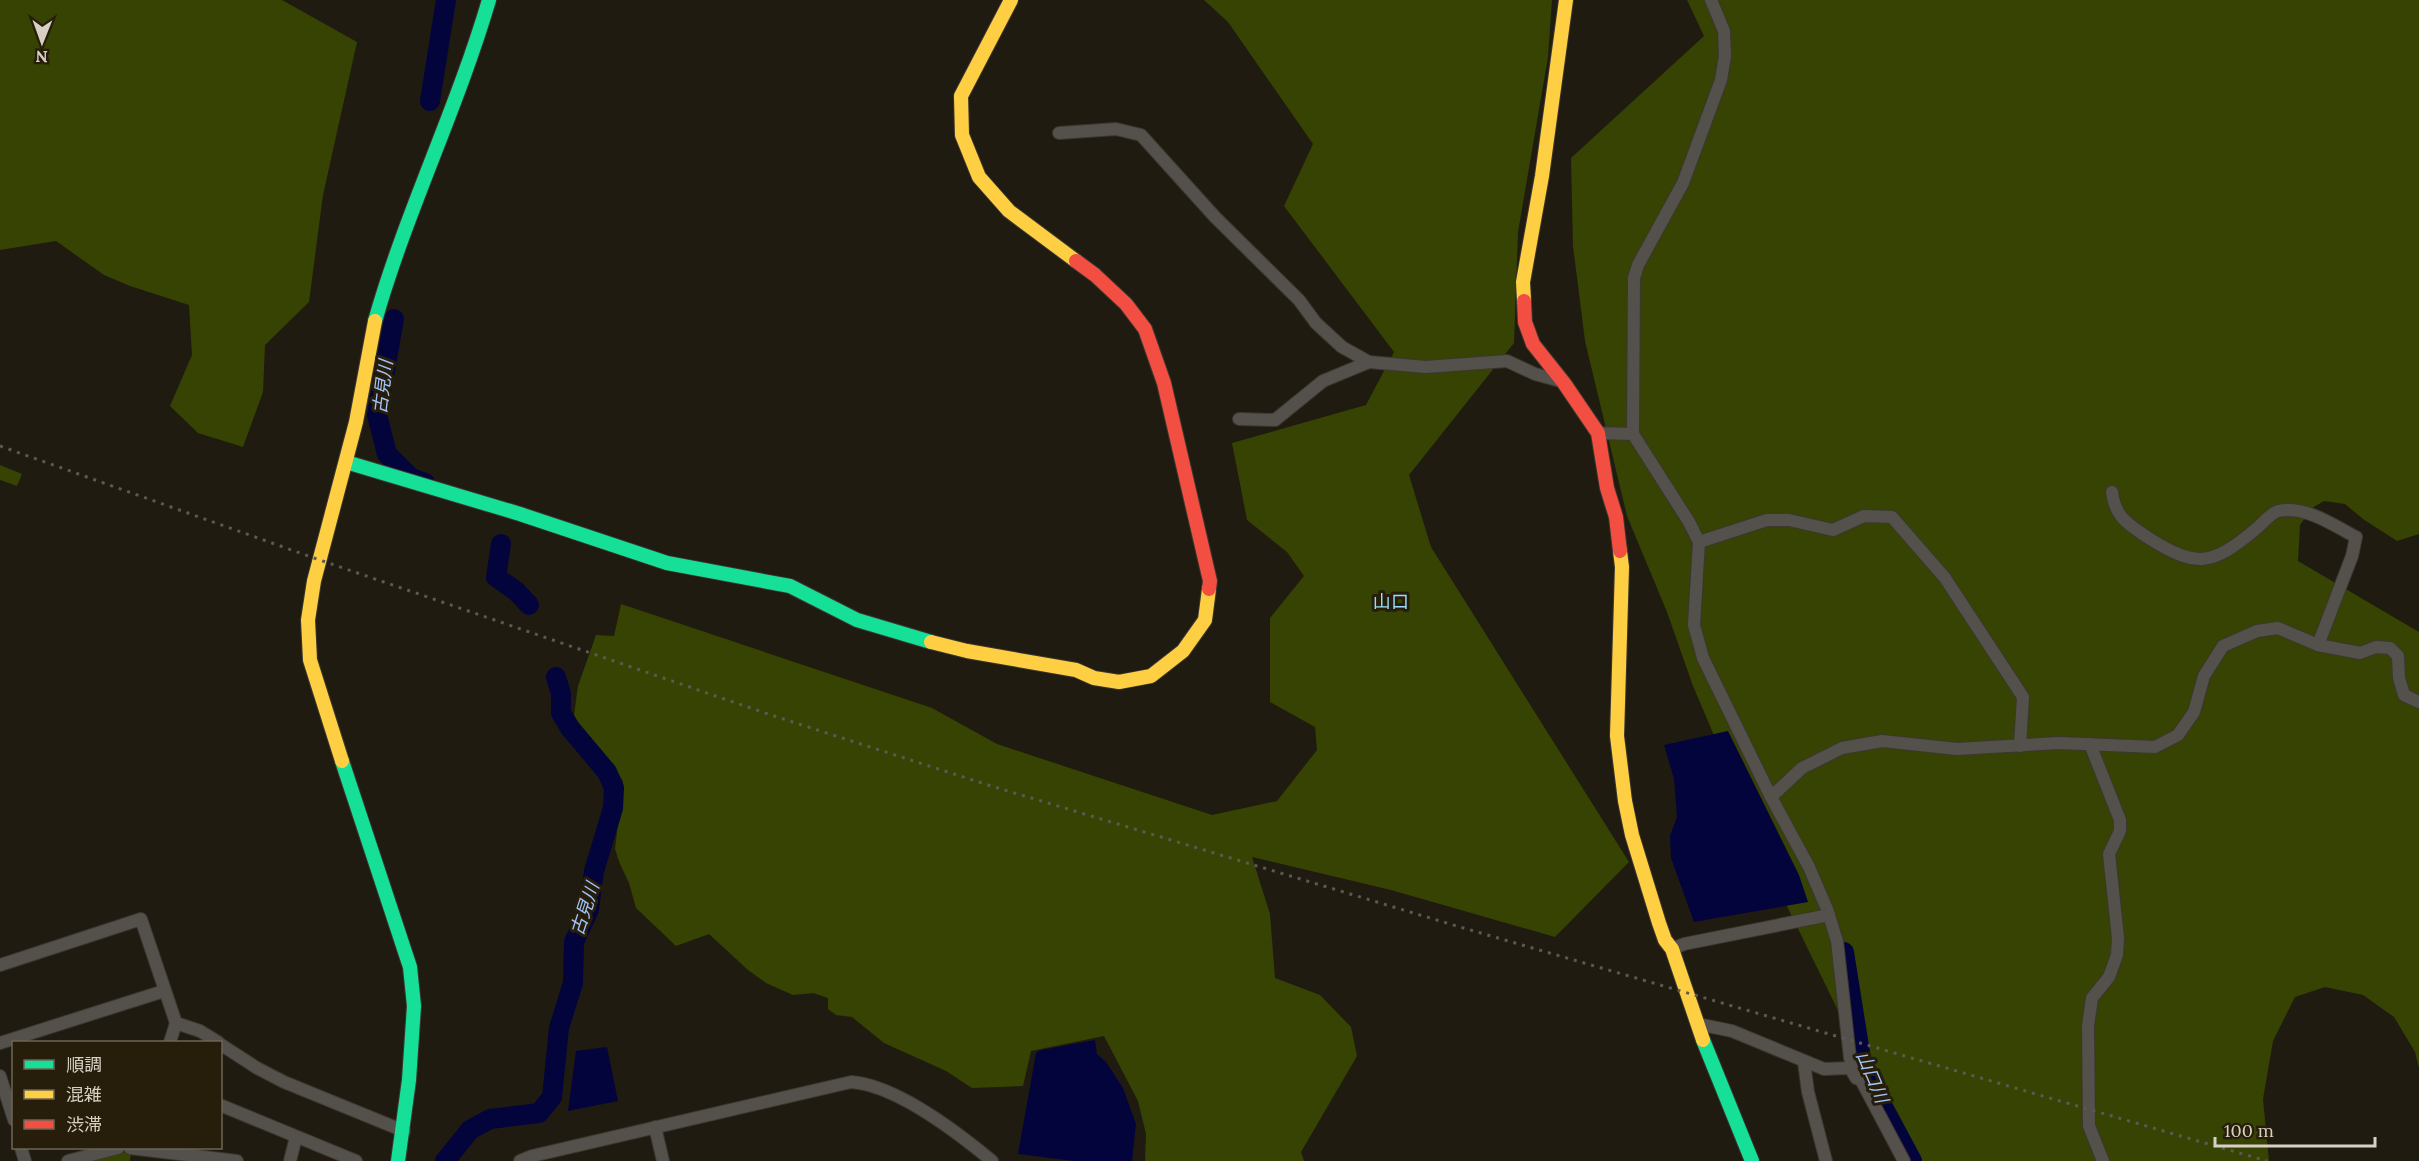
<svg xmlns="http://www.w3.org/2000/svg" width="2419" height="1161" viewBox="0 0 2419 1161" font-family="Lora,'Noto Sans JP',serif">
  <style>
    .green { fill: #364302 }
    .water { fill: #03043c }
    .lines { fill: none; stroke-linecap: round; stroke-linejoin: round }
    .river { stroke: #03043c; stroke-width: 20 }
    .street-casing { stroke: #3c372f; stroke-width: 14 }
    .fast-casing { stroke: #3c372f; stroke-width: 16 }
    .slow-casing { stroke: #3c372f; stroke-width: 16 }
    .jam-casing { stroke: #3c372f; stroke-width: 16 }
    .street { stroke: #54504c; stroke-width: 12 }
    .fast { stroke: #16e098; stroke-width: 14 }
    .slow { stroke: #ffcf43; stroke-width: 14 }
    .jam { stroke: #f24e42; stroke-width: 14 }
    .rail { stroke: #5c5955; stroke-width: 3; stroke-dasharray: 3 6; stroke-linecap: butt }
    .labels { text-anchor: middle; stroke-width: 6; stroke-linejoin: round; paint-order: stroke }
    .water-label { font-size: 18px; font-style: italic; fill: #a2c4fc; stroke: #261d0a }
    .neighbourhood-label { font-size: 18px; fill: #96dcf9; stroke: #261d0a }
  </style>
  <rect width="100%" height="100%" fill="#201b10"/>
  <g class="green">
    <polygon points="0,0 282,0 357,42 323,195 309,302 265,345 263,392 243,447 198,433 170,406 192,355 189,305 130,286 104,275 56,241 0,250"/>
    <polygon points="1204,0 1552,0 1548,57 1518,232 1514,343 1409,475 1431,547 1629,862 1555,937 1391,890 1252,857 1270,914 1275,978 1320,995 1351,1027 1357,1056 1301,1152 1304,1161 1145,1161 1146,1134 1138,1101 1104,1036 1031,1051 1023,1086 972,1088 946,1071 884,1043 852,1017 836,1015 828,1009 828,998 813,993 793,995 766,983 748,970 709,934 676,946 636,908 629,883 620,864 615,849 623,781 607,758 580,730 574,715 578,686 596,635 614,636 621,604 932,708 997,744 1212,815 1277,801 1317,750 1315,727 1270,702 1270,618 1304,576 1287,552 1247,520 1232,443 1366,405 1394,352 1284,206 1313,144 1228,22"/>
    <polygon points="1687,0 2419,0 2419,534 2397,541 2363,519 2345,504 2324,501 2312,508 2300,525 2298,561 2419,632 2419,1068 2415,1052 2394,1017 2363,995 2325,987 2295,997 2273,1041 2263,1099 2269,1161 1916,1161 1851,1037 1784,900 1693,686 1667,612 1627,516 1585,341 1573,246 1571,158 1704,36"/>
    <polygon points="0,465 22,474 17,486 0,480"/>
    <polygon points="113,1151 131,1153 130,1161 88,1161"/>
  </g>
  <g class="water">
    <polygon points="1728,731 1799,875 1808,902 1694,922 1671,858 1670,836 1677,817 1674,779 1664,745"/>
    <polygon points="1095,1040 1097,1054 1106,1062 1123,1088 1136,1124 1132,1161 1074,1161 1018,1154 1036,1053 1041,1050"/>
    <polygon points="607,1047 618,1101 568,1111 576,1051"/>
  </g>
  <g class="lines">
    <g class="river">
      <polyline points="430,101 446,0"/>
      <polyline points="394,319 377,415 387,454 411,478 425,483"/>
      <polyline points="501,544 496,577 516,591 529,605"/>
      <polyline points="1844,952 1861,1059 1868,1079 1912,1161"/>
      <polyline points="445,1161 470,1130 490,1119 539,1113 552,1097 559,1028 573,983 574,942 589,909 594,871 613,808 614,788 607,772 570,728 561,713 561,694 556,677"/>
    </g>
    <defs>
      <g id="street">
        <polyline points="1711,0 1724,31 1725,56 1721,80 1683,183 1638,265 1634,278 1633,434 1689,522 1699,542 1694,625 1703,658 1771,797 1809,867 1827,909 1837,941 1850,1058 1856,1078"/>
        <polyline points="1059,133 1116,129 1141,135 1215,217 1299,300 1316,323 1342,347 1369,362 1426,367 1507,361 1535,374 1564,382"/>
        <polyline points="1239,419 1275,420 1323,381 1369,362"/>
        <polyline points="1598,433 1633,434"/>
        <path d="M2112,492C2115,517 2128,524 2147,537C2197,569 2212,566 2257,528C2263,523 2271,513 2278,511C2305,505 2333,525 2356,537L2352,556L2318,645"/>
        <polyline points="1699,542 1767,520 1789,520 1833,530 1864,516 1892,517 1945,578 2023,697 2020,746"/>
        <polyline points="2090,744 2120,820 2120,831 2109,854 2118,938 2117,955 2109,977 2092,998 2088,1026 2089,1126 2103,1161"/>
        <polyline points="1771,797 1802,768 1842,748 1882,741 1957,749 2059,743 2155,747 2178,735 2194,712 2204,676 2223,646 2257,631 2278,628 2318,645 2360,653 2376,647 2390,648 2398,656 2399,678 2404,695 2419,702"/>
        <polyline points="1672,949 1684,944 1829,915"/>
        <polyline points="0,965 141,919 176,1023 200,1031 218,1042"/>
        <polyline points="1698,1024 1732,1031 1824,1069 1850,1068 1856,1078 1861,1080 1904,1161"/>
        <polyline points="170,1042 176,1023"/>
        <polyline points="0,1043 164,991"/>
        <polyline points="220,1044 257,1068 284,1082 404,1131"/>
        <polyline points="1804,1062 1808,1092 1826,1161"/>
        <polyline points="0,1076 14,1120"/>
        <polyline points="220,1105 356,1161"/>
        <polyline points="655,1127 663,1161"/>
        <polyline points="21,1148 25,1161"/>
        <polyline points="130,1148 237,1161"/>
        <polyline points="68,1161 118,1148"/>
        <polyline points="290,1161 296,1137"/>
        <path d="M520,1161L532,1156L851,1082C896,1085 957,1132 992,1161"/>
      </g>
      <g id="fast">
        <path d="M375,321C406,212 457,109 489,0"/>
        <polyline points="346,462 520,514 667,563 790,586 857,620 931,642"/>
        <polyline points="342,761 410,967 414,1006 409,1080 398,1161"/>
        <polyline points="1703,1040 1752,1161"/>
      </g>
      <g id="slow">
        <polyline points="1011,0 961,96 962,135 979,177 1009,211 1076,261"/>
        <polyline points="1524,301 1523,282 1542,176 1566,0"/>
        <polyline points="1620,551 1622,567 1617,736 1625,801 1632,835 1659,923 1665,940 1672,949 1703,1040"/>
        <polyline points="931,642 967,651 1076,670 1094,678 1119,682 1151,676 1183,651 1205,620 1209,589"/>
        <polyline points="342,761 310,660 308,620 314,581 356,422 375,321"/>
      </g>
      <g id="jam">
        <polyline points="1076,261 1095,275 1126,304 1145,329 1164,383 1210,581 1209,589"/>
        <polyline points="1524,301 1525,322 1533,344 1564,383 1598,433 1607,488 1616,517 1620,551"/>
      </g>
    </defs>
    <use href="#street" class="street-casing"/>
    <use href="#fast" class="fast-casing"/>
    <use href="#slow" class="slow-casing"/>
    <use href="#jam" class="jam-casing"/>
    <use href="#street" class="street"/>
    <use href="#fast" class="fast"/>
    <use href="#slow" class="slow"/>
    <use href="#jam" class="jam"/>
    <polyline class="rail" points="0,446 314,558 771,715 988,785 1460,927 2267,1161"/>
  </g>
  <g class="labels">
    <g class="water-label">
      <text transform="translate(383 387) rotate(-83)" y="6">古見川</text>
      <text transform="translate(585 909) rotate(-72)" y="6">古見川</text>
      <text transform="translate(1872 1077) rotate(67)" y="6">山口川</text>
    </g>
    <g class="neighbourhood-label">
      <text x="1391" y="608">山口</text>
    </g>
  </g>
  <rect x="12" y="1041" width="210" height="108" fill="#261d0a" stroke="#6d6555" stroke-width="1.5"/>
  <rect x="24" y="1060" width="30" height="9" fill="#16e098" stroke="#6d6555" stroke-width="1.5"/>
  <text x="66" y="1071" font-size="18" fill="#d7d1c5">順調</text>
  <rect x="24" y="1090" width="30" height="9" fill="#ffcf43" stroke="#6d6555" stroke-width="1.5"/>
  <text x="66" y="1101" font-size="18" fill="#d7d1c5">混雑</text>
  <rect x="24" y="1120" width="30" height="9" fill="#f24e42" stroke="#6d6555" stroke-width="1.5"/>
  <text x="66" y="1131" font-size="18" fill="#d7d1c5">渋滞</text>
  <g transform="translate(42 42) rotate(181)" stroke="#261d0a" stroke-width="4.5" paint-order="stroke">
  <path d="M0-4.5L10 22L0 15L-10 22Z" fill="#d7d1c5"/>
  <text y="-9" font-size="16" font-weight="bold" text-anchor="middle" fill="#d7d1c5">N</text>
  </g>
  <path d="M2215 1137v9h160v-9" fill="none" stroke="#d7d1c5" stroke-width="3"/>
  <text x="2224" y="1137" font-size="18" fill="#d7d1c5" stroke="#261d0a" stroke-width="4.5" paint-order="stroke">100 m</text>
</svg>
